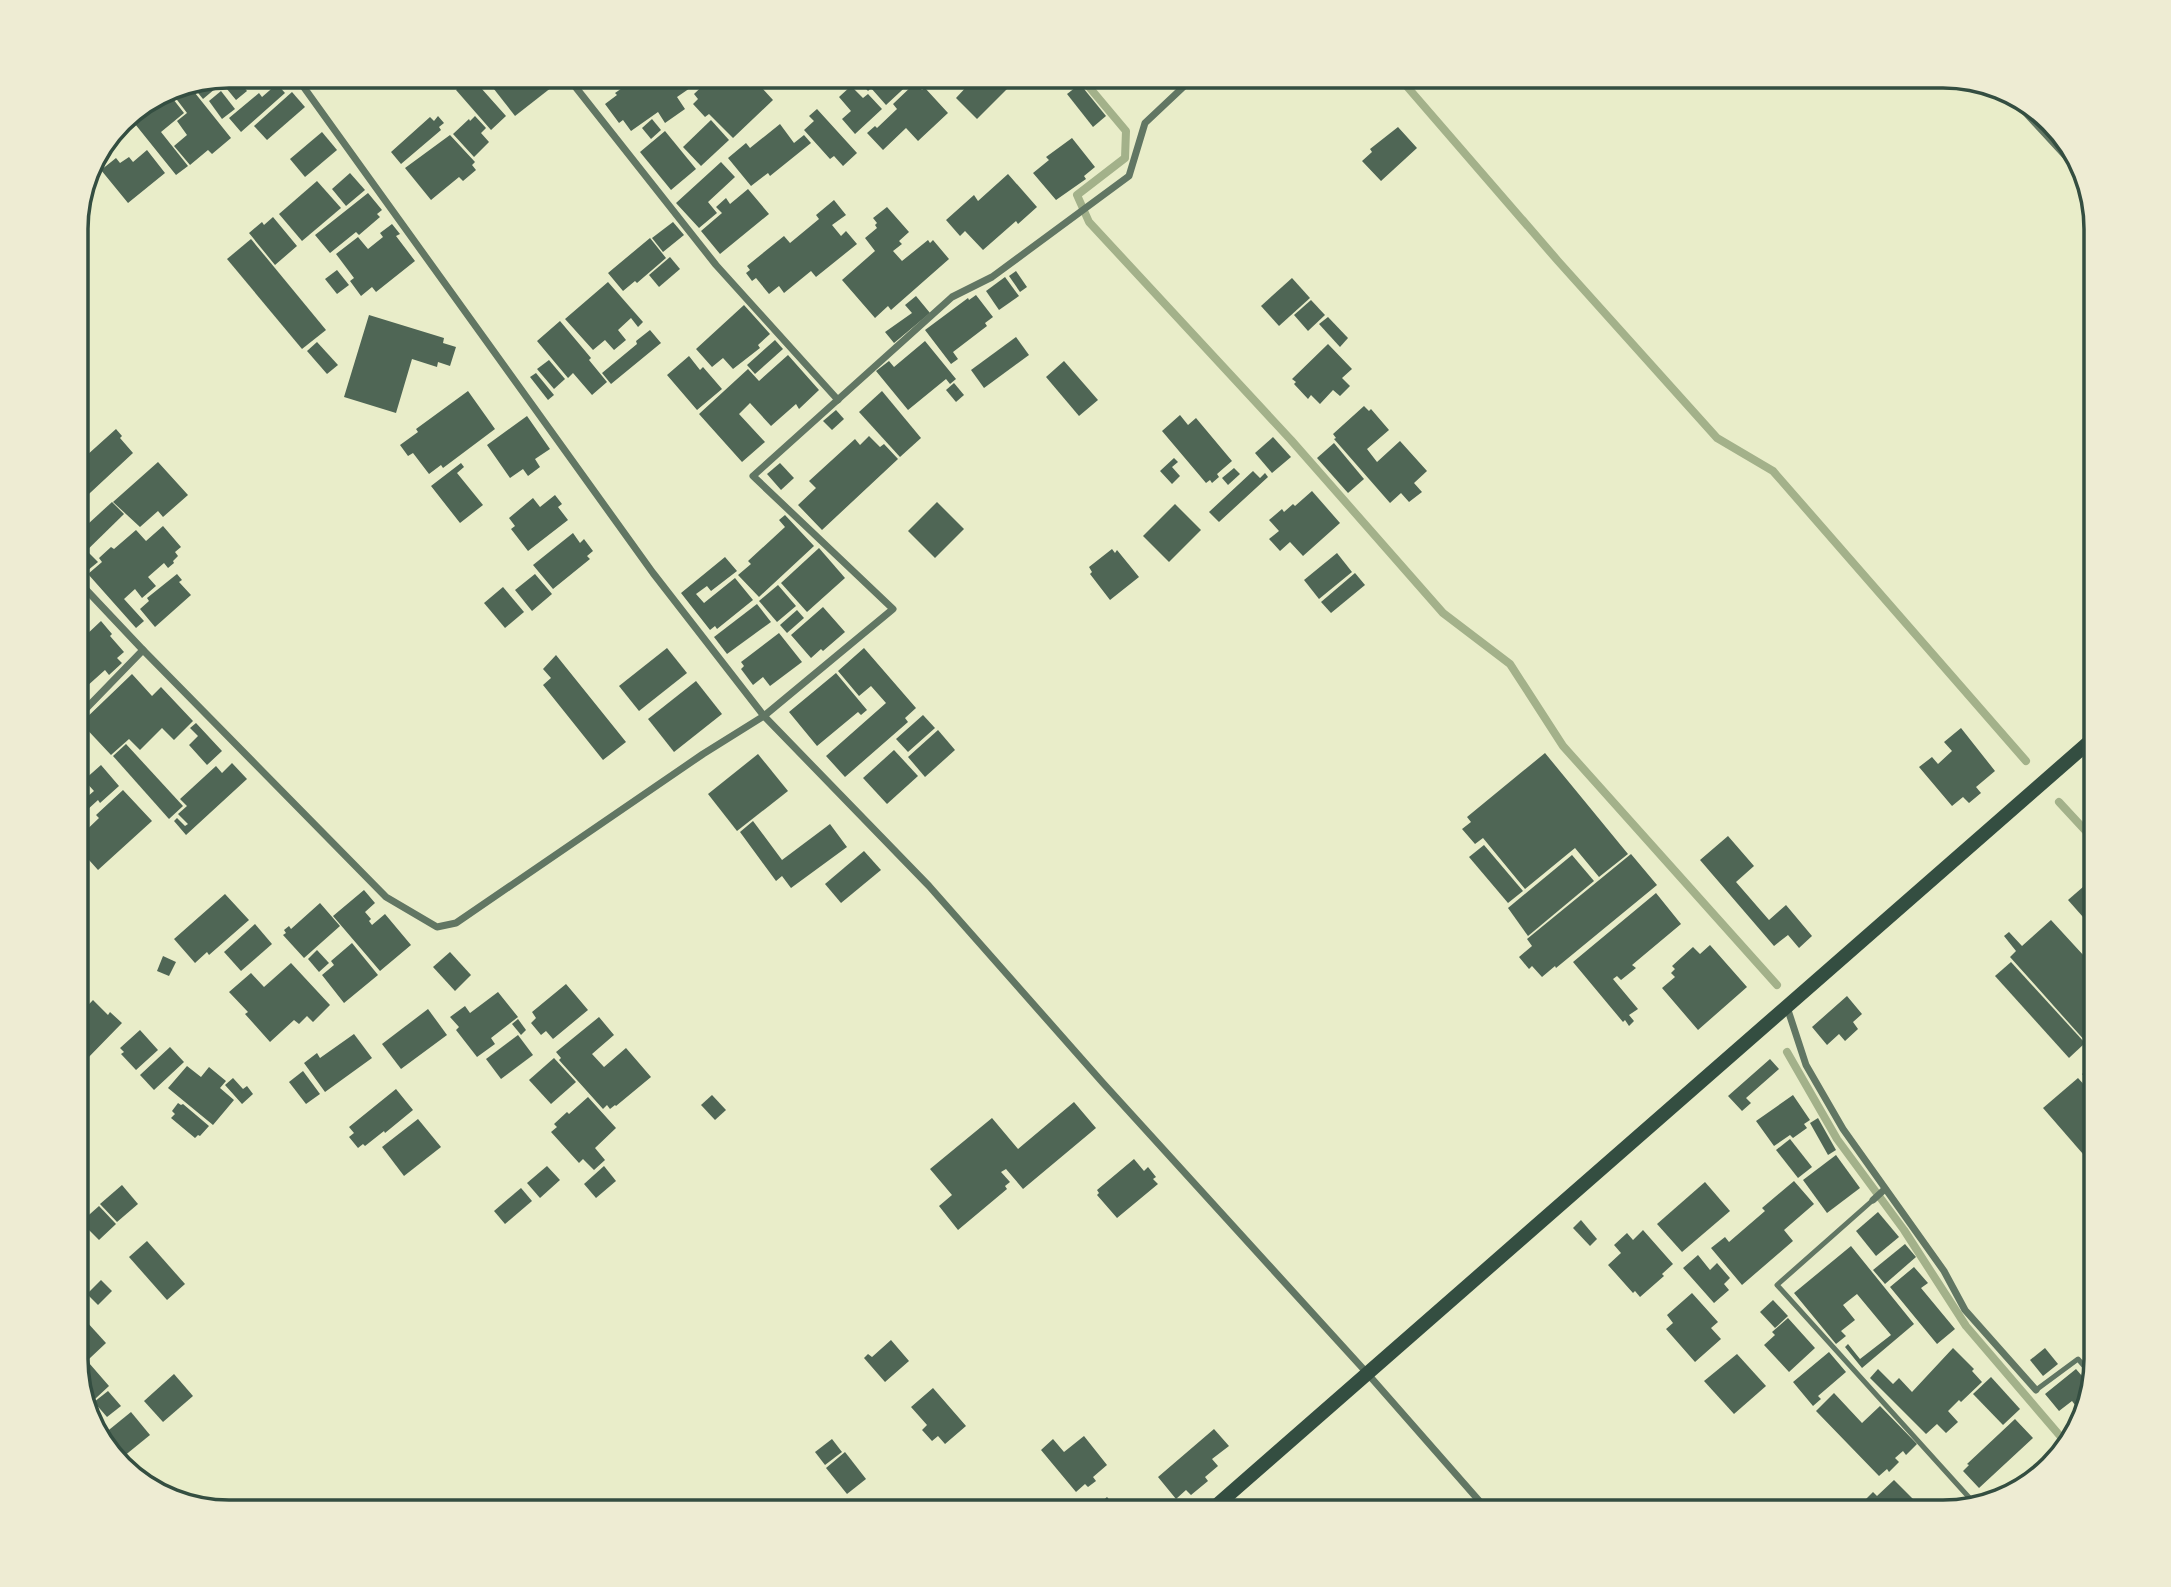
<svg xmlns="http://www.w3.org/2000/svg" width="2171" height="1587" viewBox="0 0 2171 1587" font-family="'DejaVu Sans',sans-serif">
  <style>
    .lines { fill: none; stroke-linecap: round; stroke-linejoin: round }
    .stream { stroke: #a3b18a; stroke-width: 8 }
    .building { fill: #4f6655 }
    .service { stroke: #617663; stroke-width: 5 }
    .minor { stroke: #617663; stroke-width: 7 }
    .secondary { stroke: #344e41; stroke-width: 14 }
    .rim { fill: none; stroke: #344e41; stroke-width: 3.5 }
  </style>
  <rect width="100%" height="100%" fill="#e9edc9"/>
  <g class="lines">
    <g class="stream">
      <polyline points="1079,75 1126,131 1125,158 1077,195 1089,222 1291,440 1443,613 1510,664 1563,746 1777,985"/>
      <polyline points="1397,75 1558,261 1717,438 1773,471 2026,761"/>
      <polyline points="2059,802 2096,842"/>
      <polyline points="1787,1052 1837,1139 1904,1230 1966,1326 2067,1444"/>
    </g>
  </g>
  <g class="building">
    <polygon points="234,75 247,91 236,100 222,83 203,99 190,83"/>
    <polygon points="253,75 277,75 262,86"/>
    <polygon points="472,75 496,75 481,88 506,116 491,130 456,90"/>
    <polygon points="501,75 557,75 561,80 515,116 490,84"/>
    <polygon points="641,75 662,75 664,78 667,75 709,75 677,97 685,109 665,123 658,112 631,131 623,120 619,123 605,104 617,95 615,93"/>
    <polygon points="732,75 750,75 773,100 733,138 709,114 705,117 693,104 698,99 694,94 712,77 720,86"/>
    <polygon points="788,75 826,75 810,88 806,83 803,85 797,78 793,81"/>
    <polygon points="853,75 910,75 914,79 886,105 871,88 868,91"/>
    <polygon points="961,75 998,75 1010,86 977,119 956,98 970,83"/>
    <polygon points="1054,75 1074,75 1077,80 1065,89"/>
    <polygon points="187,83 231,138 212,154 208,150 190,165 174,146 187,135 177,121 187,113 168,88"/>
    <polygon points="915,83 922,90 925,88 948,113 918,141 906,128 883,150 867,133 875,126 877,128 897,109 893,104"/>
    <polygon points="277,84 285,93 241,132 229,118 259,93 262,97"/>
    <polygon points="1080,84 1106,116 1093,127 1067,94"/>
    <polygon points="851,86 863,98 868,94 882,109 855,134 842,119 851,111 839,97"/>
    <polygon points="166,90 184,113 161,132 188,166 176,175 127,114"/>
    <polygon points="221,91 235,109 222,119 209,101"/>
    <polygon points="292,92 305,107 267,140 254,126"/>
    <polygon points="817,109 857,153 843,166 834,156 830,159 804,130 814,121 809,116"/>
    <polygon points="438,116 444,123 439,127 441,130 401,164 391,152 430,117 434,121"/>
    <polygon points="475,116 486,128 481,133 489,142 474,157 453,134 469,119 470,121"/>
    <polygon points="652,119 661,130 651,139 642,128"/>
    <polygon points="711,120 729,140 701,166 683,147"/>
    <polygon points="780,124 794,143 804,135 811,143 770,176 768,173 751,186 728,158 746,143 750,148"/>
    <polygon points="1398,127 1417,148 1381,181 1362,161 1372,152 1370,149"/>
    <polygon points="665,131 696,169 671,190 640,152"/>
    <polygon points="322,132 337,150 305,177 290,159"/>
    <polygon points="450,135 475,162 472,165 476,170 463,181 459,177 431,200 405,168"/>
    <polygon points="1072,138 1095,167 1084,176 1086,179 1056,200 1033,173 1049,160 1046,157"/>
    <polygon points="147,150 165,173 128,203 101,170 116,158 120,163 129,157 133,162"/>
    <polygon points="721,162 735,177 708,202 717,213 699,228 676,203"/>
    <polygon points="350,173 365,190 346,206 332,189"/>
    <polygon points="1008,174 1037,207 1018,224 1016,221 983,250 965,231 960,236 946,220 974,195 978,201"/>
    <polygon points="317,181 341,208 302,241 279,214"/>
    <polygon points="748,189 769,214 720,254 701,231 722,213 716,207 726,198 730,204"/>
    <polygon points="368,193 382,210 377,214 380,217 359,235 356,232 330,253 315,235"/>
    <polygon points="834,200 846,215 832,225 841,236 846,231 857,244 816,277 811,271 784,293 779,286 769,294 756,278 752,281 746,273 750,270 747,266 784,236 790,243 819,219 816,215"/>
    <polygon points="887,207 909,232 899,241 902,244 893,251 902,261 928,240 930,243 933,240 949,259 891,310 888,306 875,318 842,280 875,251 865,238 877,228 875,225 877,223 873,218"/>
    <polygon points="273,217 297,246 275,265 249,233 262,222 264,225"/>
    <polygon points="673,222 684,235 663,252 652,238"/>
    <polygon points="392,224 400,234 396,236 415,261 376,292 372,287 361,296 350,281 354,278 336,254 358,237 368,249 383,237 380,233"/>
    <polygon points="650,238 666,258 637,283 635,281 623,291 608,273"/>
    <polygon points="251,239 326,330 302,349 227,259"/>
    <polygon points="670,257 680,269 659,287 649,275"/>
    <polygon points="337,270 349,285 337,294 325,279"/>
    <polygon points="1016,271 1027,287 1020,292 1009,276"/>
    <polygon points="1005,277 1019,296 999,310 986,291"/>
    <polygon points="1292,278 1310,298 1279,326 1261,306"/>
    <polygon points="608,282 643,322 638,327 631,318 618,330 626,340 614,350 605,340 593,350 565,319"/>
    <polygon points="976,295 993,317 985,323 987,326 953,352 958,359 951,364 925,330 968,298 969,300"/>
    <polygon points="916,296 930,313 894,343 885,332 912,313 905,305"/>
    <polygon points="1311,300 1325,315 1308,331 1294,315"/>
    <polygon points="744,305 770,334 758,345 760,348 733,369 723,358 712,367 696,349"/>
    <polygon points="369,315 444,338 443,343 456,347 450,366 438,362 437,367 412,359 396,413 344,397"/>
    <polygon points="1328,317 1348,338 1340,347 1319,324"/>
    <polygon points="560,321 591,358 589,360 607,382 592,395 573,373 568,378 537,341"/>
    <polygon points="650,330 661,343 611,384 602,373 637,344 636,341"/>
    <polygon points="1016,337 1029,355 984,388 971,370"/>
    <polygon points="775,340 783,349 755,374 747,365"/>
    <polygon points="925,341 956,379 950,384 946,379 908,410 876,371 889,361 894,367"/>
    <polygon points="317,342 338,365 327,374 307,351"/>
    <polygon points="1328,344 1352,369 1342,378 1350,386 1340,396 1333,390 1320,404 1311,395 1308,399 1294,384 1296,382 1292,379"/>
    <polygon points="788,355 819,390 799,409 796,404 771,426 750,403 739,414 765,442 742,462 699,414 748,369 759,381"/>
    <polygon points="689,356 700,370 703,367 722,389 697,410 667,375"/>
    <polygon points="549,360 565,379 554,389 537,369"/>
    <polygon points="1064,361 1098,400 1079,416 1046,377"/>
    <polygon points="536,373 554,395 548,400 530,377"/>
    <polygon points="954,383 964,395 956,402 946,390"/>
    <polygon points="468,391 495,429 443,468 441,465 429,474 413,453 408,456 400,445 418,432 416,429"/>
    <polygon points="882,391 921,438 900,457 859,412"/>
    <polygon points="1364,406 1369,411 1371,409 1389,430 1367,449 1377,462 1400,441 1427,471 1414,483 1422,492 1409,502 1401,493 1390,503 1334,439 1336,438 1333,434"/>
    <polygon points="836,410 844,419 832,430 823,421"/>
    <polygon points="1180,415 1188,425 1196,418 1232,461 1217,474 1219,477 1212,483 1210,480 1206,483 1162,431"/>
    <polygon points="527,416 550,449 535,459 540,467 528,476 523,469 510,478 487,445"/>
    <polygon points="116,429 122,436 120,438 133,453 76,506 76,465"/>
    <polygon points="869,436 880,447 884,444 898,459 822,530 798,505 816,488 809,481 855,439 860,445"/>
    <polygon points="1273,437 1291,457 1272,473 1255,453"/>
    <polygon points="1334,443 1364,479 1348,493 1317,458"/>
    <polygon points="1174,458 1178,462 1172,467 1180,476 1172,484 1160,471"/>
    <polygon points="158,462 188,495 163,517 158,511 140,527 113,502"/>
    <polygon points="461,463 464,467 457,473 483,505 460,523 431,486"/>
    <polygon points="780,463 794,478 781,490 767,474"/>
    <polygon points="1234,468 1240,474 1228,485 1222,478"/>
    <polygon points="1253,471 1260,478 1265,473 1268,477 1219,522 1209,512"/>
    <polygon points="1312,491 1340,523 1303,556 1290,542 1280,551 1269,539 1279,531 1269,520 1282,509 1284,512 1293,504 1295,506"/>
    <polygon points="555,495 562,504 558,507 568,520 528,551 511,529 515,526 509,518 533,498 540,507"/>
    <polygon points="112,502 124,514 76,561 76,535"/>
    <polygon points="937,502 964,529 935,558 908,531"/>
    <polygon points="1175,504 1201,530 1169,562 1143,536"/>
    <polygon points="785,515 814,546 759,597 738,575 751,564 748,561 785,527 779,520"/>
    <polygon points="163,526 181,547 175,552 178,556 173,561 174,563 168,568 164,563 148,577 156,586 142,598 135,589 124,599 144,621 136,628 88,574 102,562 99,558 111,547 114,549 136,530 146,541"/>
    <polygon points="573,533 580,543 584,539 593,551 587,556 590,559 553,589 533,565"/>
    <polygon points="819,548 845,578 807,612 781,583"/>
    <polygon points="1112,549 1115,553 1117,550 1139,577 1110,600 1090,574 1092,572 1089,567"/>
    <polygon points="88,552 98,562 87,571 78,561"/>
    <polygon points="1337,553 1352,572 1319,599 1304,580"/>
    <polygon points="725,557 737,571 711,591 707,586 696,594 704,603 735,578 753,600 717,629 715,626 710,630 681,593"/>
    <polygon points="1355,573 1365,585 1331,613 1321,602"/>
    <polygon points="177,574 182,580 179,582 191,595 155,627 140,609 149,601 147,598"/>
    <polygon points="535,574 552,594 532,611 515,590"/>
    <polygon points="778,585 796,606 777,622 759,601"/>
    <polygon points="503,587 524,612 505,628 484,603"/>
    <polygon points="757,604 771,622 727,654 714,637"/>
    <polygon points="76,607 88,620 79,628 85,636 101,621 112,634 110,636 124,652 117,658 122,663 109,675 105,670 76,696"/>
    <polygon points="823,607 845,632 823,651 821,649 811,658 791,635"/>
    <polygon points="797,610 804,618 787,633 780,625"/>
    <polygon points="779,633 802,662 770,686 763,677 753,685 741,669 744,666 741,662"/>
    <polygon points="667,648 687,673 639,711 619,686"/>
    <polygon points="864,648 916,708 905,718 908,722 845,777 826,756 886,703 871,686 859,696 838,671"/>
    <polygon points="556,655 626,742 603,760 543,685 551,678 543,669"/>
    <polygon points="836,673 867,710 861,715 858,712 817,746 789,712"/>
    <polygon points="132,674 152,696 161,687 193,721 174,740 162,728 140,750 129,739 111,755 81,723"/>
    <polygon points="696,681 722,714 674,752 648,719"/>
    <polygon points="923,715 935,728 908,752 896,739"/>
    <polygon points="196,723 222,751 207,765 189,745 198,736 190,728"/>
    <polygon points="1961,728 1995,771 1976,787 1981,793 1969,803 1963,797 1952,806 1919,767 1932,757 1938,764 1952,751 1944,742"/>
    <polygon points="938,730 955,750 925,777 908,757"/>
    <polygon points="126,744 183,806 169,819 113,756"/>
    <polygon points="894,750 918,776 887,804 863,778"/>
    <polygon points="1545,753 1628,854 1599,877 1575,848 1525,889 1483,838 1475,844 1462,829 1471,822 1467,817"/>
    <polygon points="758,754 788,791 737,831 708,794"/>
    <polygon points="232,763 247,779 186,835 174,821 177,818 185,826 188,824 178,814 187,806 180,799 216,766 222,773"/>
    <polygon points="101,765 119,786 100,803 98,800 86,811 80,803 94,791 84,780"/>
    <polygon points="76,767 85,777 81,781 85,785 76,794"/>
    <polygon points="123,790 152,821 98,870 81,851 84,849 76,840 99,818 96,815"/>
    <polygon points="753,821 782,860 830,824 847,847 791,888 782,876 776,881 740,832"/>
    <polygon points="1728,836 1754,866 1736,882 1769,920 1786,905 1812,936 1799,948 1788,935 1774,946 1700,860"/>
    <polygon points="1484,845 1523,891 1508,903 1469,857"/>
    <polygon points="864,851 881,870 841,903 825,884"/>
    <polygon points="1631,854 1657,885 1556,968 1555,966 1542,977 1532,966 1529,969 1519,957 1532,946 1527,939"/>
    <polygon points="1572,855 1594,881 1528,936 1508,908"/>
    <polygon points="2091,880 2096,885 2096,906 2083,917 2068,900"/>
    <polygon points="364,890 375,903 365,912 371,919 369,921 372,925 385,914 411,945 380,971 333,916"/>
    <polygon points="1656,893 1681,924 1632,965 1636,968 1621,980 1617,976 1613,979 1638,1009 1629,1015 1634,1021 1629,1026 1625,1020 1623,1022 1573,962"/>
    <polygon points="225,894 249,920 209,955 207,952 195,963 174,939"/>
    <polygon points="320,903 340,926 304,958 283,935 286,933 284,930 289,926 291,929"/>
    <polygon points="2051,920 2096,969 2096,1033 2086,1042 2010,957 2016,951 2004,936 2009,932 2022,946"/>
    <polygon points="255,924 272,944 241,971 224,952"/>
    <polygon points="352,943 378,975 344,1003 322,975 334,965 331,961"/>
    <polygon points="1710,945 1747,987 1698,1030 1662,988 1675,977 1671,973 1675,969 1672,966 1693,947 1700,954"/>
    <polygon points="317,950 329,963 319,972 308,959"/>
    <polygon points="450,952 471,975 455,991 433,967"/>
    <polygon points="163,956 176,962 169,976 157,971"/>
    <polygon points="2011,962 2085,1043 2069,1058 1995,976"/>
    <polygon points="291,963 330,1005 313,1022 307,1016 299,1024 294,1020 270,1042 245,1014 248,1012 229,992 251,973 264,987"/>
    <polygon points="566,984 588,1010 553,1039 546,1031 541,1035 531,1023 536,1018 532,1012"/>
    <polygon points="498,992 518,1017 491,1038 495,1044 477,1057 456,1030 459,1027 450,1017 465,1006 470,1013"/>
    <polygon points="1847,996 1862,1014 1853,1022 1858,1029 1845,1041 1839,1034 1827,1045 1812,1027"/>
    <polygon points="93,1000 108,1015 110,1012 122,1023 84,1062 78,1056 84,1051 76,1043 76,1018"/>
    <polygon points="428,1009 447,1035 401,1069 382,1044"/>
    <polygon points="599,1017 614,1035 592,1054 604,1067 626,1048 651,1077 616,1106 615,1105 610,1109 607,1105 603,1109 559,1060 561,1058 556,1052"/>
    <polygon points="518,1019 526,1030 521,1035 512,1024"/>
    <polygon points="140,1030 158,1050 136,1070 121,1054 124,1052 120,1048"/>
    <polygon points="354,1034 372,1058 325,1092 304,1063 317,1053 320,1058"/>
    <polygon points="518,1035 533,1055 501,1079 486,1059"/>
    <polygon points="170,1047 184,1062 154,1090 140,1075"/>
    <polygon points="554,1058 576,1082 551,1104 529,1080"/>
    <polygon points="1770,1059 1779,1069 1746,1098 1751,1103 1742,1111 1728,1096"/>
    <polygon points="187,1066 201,1077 209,1067 226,1081 220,1088 234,1100 213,1125 168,1088"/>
    <polygon points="2091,1067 2096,1072 2096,1090 2082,1074"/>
    <polygon points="303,1071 320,1094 306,1104 289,1082"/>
    <polygon points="233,1078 243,1089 247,1086 253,1094 242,1104 225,1085"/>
    <polygon points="2078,1078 2096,1098 2096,1169 2043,1108"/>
    <polygon points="396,1089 413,1110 385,1133 384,1131 365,1146 363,1144 358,1148 349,1137 354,1133 349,1127"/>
    <polygon points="712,1095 726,1110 715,1120 701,1105"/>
    <polygon points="1793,1095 1810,1120 1804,1124 1807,1128 1793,1138 1790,1135 1774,1146 1756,1121"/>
    <polygon points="588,1097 616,1128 595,1148 605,1160 594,1170 583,1159 579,1163 551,1132 557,1127 554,1124 567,1112 569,1114"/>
    <polygon points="1074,1102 1096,1128 1023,1189 1006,1169 1001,1172 1010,1182 1005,1186 1007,1189 958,1230 939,1206 952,1195 930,1169 992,1118 1018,1149"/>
    <polygon points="178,1103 181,1105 183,1104 209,1126 200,1136 198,1135 195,1138 171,1118 175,1114 172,1111"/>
    <polygon points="1818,1118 1836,1150 1828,1155 1810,1123"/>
    <polygon points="418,1119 441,1147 404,1176 382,1147"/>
    <polygon points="1790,1139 1812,1167 1798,1178 1776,1150"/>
    <polygon points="1836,1155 1860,1188 1827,1213 1803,1180"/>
    <polygon points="1134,1159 1144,1171 1148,1167 1156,1177 1153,1179 1158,1184 1117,1218 1097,1195 1099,1193 1097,1190"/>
    <polygon points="547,1166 560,1180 540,1198 527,1183"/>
    <polygon points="604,1166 616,1181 596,1198 584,1184"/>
    <polygon points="1794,1181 1814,1204 1784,1230 1793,1241 1742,1285 1711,1248 1725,1237 1729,1242 1765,1211 1762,1208"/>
    <polygon points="1705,1182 1730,1211 1682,1252 1657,1224"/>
    <polygon points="122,1185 138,1204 117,1222 100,1204"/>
    <polygon points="521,1188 532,1201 505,1224 494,1211"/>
    <polygon points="99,1206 116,1224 99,1240 81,1222"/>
    <polygon points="1878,1212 1899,1237 1876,1256 1856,1231"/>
    <polygon points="1581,1220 1597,1239 1590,1246 1573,1228"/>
    <polygon points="1643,1230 1673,1264 1662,1274 1664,1276 1640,1297 1635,1291 1633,1293 1608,1265 1621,1253 1614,1245 1627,1233 1633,1240"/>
    <polygon points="147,1241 185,1284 167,1300 129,1257"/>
    <polygon points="1905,1244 1916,1257 1885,1284 1873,1270"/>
    <polygon points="1851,1246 1914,1324 1862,1368 1845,1347 1848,1344 1860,1359 1891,1335 1857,1294 1843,1305 1855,1320 1841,1331 1846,1336 1836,1344 1794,1293"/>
    <polygon points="1698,1255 1710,1270 1717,1263 1730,1278 1724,1284 1729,1290 1714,1303 1683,1268"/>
    <polygon points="1914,1267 1928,1283 1921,1288 1955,1329 1937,1344 1890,1287"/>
    <polygon points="101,1280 112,1291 98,1305 87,1294"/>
    <polygon points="1692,1293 1718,1322 1711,1328 1721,1339 1695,1362 1666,1329 1673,1323 1667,1315"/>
    <polygon points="1773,1300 1788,1316 1775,1328 1760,1312"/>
    <polygon points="76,1310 106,1343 89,1359 76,1344"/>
    <polygon points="1788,1318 1815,1348 1789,1372 1764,1345 1775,1335 1772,1332"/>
    <polygon points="891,1340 909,1361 885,1382 864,1358 868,1354 872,1357"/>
    <polygon points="76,1348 109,1386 95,1399 83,1385 81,1387 76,1368"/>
    <polygon points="1953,1348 1974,1369 1972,1371 1982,1382 1961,1402 1959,1400 1948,1411 1958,1422 1946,1433 1937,1424 1926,1434 1870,1378 1878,1369 1893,1384 1899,1378 1912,1392"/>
    <polygon points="2045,1348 2058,1364 2043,1376 2030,1360"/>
    <polygon points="1829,1352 1846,1372 1818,1396 1821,1399 1813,1406 1793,1382"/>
    <polygon points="1737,1354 1766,1386 1734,1414 1704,1381"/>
    <polygon points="2076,1369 2088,1383 2082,1400 2075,1405 2072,1401 2059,1411 2045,1394"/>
    <polygon points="174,1374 193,1396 163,1422 144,1401"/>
    <polygon points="1991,1377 2020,1409 2003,1425 1973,1394"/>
    <polygon points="933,1388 966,1426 945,1444 938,1436 932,1441 922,1430 927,1425 911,1407"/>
    <polygon points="108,1391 121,1406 107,1417 94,1402"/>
    <polygon points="1834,1393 1862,1423 1880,1406 1917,1444 1906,1455 1903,1451 1895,1458 1899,1462 1889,1472 1887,1469 1879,1476 1816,1411"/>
    <polygon points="131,1412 150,1435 118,1461 99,1438"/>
    <polygon points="2015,1419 2033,1438 1979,1488 1963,1471 1969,1465 1967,1464"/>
    <polygon points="1214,1429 1229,1446 1212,1459 1218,1466 1205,1477 1208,1481 1191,1495 1186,1490 1176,1499 1158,1477"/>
    <polygon points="1084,1436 1107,1465 1093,1477 1096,1481 1088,1487 1085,1484 1076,1492 1041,1450 1053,1439 1064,1452"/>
    <polygon points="832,1439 842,1452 825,1465 815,1452"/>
    <polygon points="845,1452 866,1479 847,1494 826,1468"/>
    <polygon points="1894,1480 1913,1499 1900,1512 1853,1512 1873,1492 1877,1496"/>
    <polygon points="1107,1497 1120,1512 1090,1512"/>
    <polygon points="1941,1499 1951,1510 1942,1512 1913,1512 1921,1505 1927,1512"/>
  </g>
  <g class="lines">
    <g class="service">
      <polyline points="1873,1200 1777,1285 1975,1504"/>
      <polyline points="2036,1390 2078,1359 2091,1374"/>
    </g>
    <g class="minor">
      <polyline points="295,75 653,573 764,716 929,886 1103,1083 1367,1373 1489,1512"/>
      <polyline points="566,75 716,265 838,400"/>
      <polyline points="2013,99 2083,175"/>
      <polyline points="76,579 143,650 386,897 437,927 456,923 703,754 764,716 893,609 753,476 952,297 992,277 1129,176 1145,123 1196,75"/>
      <polyline points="76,719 143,650"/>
      <polyline points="1787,1007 1806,1065 1843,1129 1944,1271 1965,1310 2036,1390"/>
      <polyline points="1873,1200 1885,1189"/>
    </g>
    <polyline class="secondary" points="1209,1512 2096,736"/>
  </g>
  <path d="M0 0H2171V1587H0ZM229 88H1943A141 141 0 0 1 2084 229V1359A141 141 0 0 1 1943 1500H229A141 141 0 0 1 88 1359V229A141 141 0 0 1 229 88Z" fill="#eeecd3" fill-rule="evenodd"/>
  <path class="rim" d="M229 88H1943A141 141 0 0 1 2084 229V1359A141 141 0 0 1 1943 1500H229A141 141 0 0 1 88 1359V229A141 141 0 0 1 229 88Z"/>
</svg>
